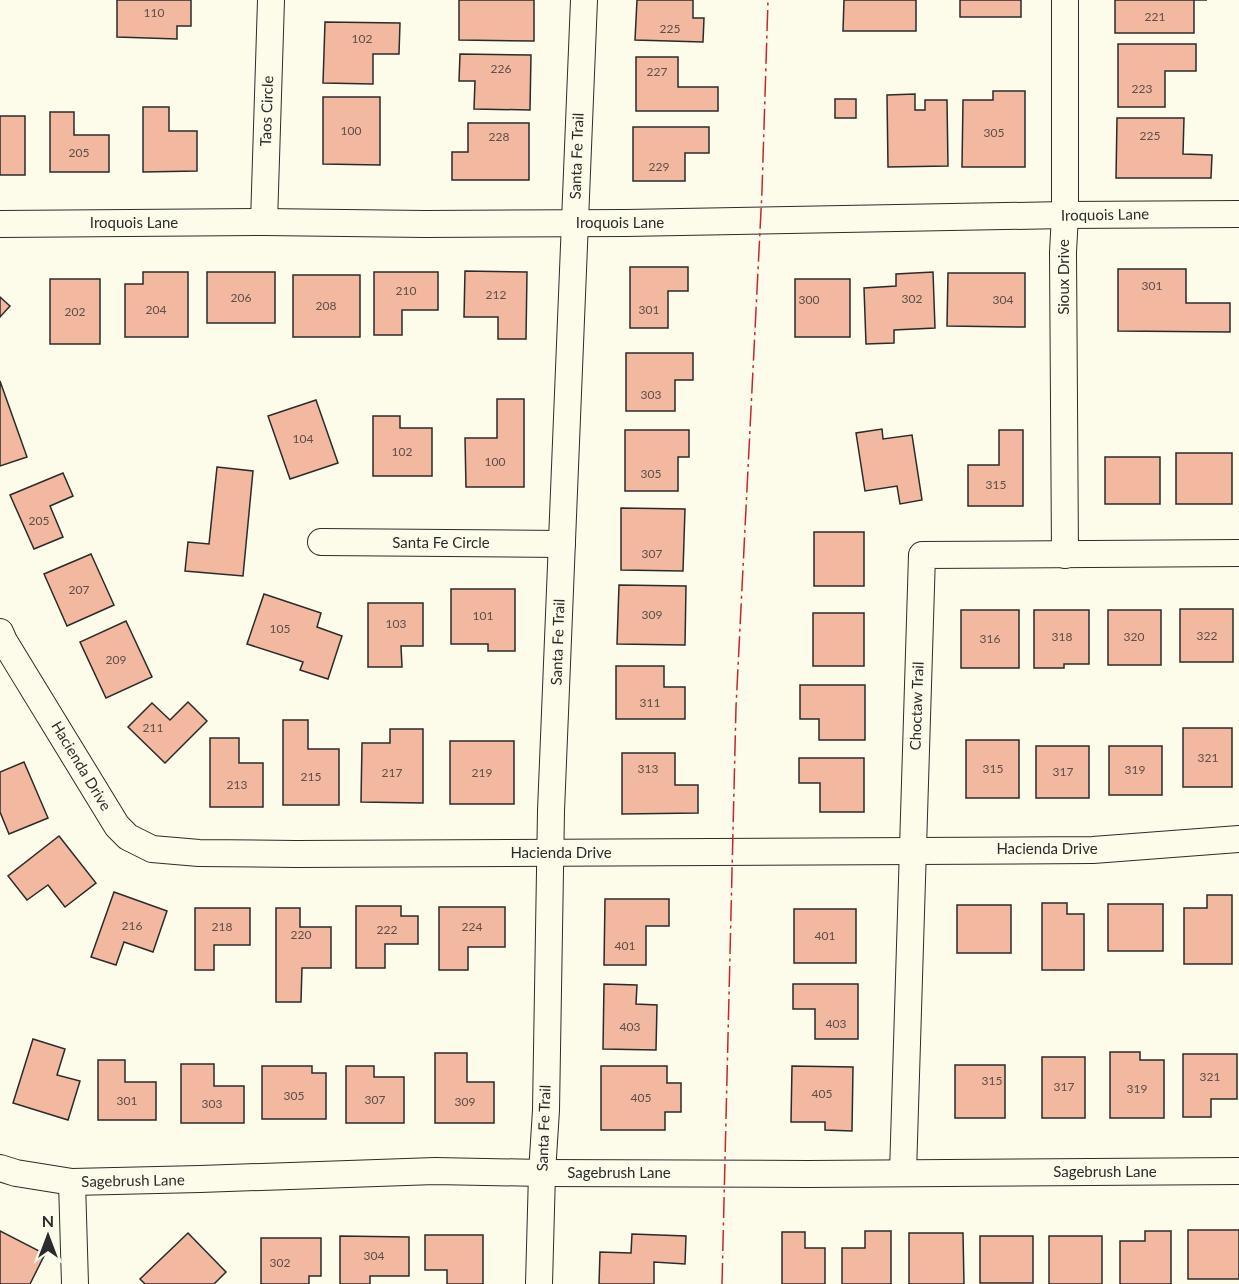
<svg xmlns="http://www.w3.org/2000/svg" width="1239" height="1284" viewBox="0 0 1239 1284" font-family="Lato,sans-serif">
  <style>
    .building { fill: #f2b8a0; stroke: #2b2b2b; stroke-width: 1.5 }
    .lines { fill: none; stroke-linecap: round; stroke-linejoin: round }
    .minor-casing { stroke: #2b2b2b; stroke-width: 28 }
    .minor { stroke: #fdfbea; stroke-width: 26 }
    .power { stroke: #c62828; stroke-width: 1.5; stroke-dasharray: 21 4.5 3 4.5; stroke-linecap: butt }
    .labels { text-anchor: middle; stroke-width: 4.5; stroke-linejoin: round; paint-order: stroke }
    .number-label { font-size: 12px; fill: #5d4e48 }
    .street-label { font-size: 15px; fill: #2b2b2b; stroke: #fdfbea }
  </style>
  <rect width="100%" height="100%" fill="#fdfbea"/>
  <g class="building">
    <polygon points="117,0 191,0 191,26 177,26 177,39 117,37"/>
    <polygon points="459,0 534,0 534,41 459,40"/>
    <polygon points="637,0 693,0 693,18 704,18 703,42 635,40"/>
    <polygon points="844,0 916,0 916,31 843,31"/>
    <rect x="960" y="0" width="61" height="17"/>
    <polygon points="1115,0 1207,0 1194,0 1194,33 1115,33"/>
    <polygon points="325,22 400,23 399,54 373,54 373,84 323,83"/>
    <polygon points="1118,44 1196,44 1196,71 1165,71 1165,107 1118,107"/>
    <polygon points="460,54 531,55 530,110 474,109 475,81 459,81"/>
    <polygon points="636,57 678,57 678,87 718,87 718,111 636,111"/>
    <polygon points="993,91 1025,91 1025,167 962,167 963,100 993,100"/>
    <polygon points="915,94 915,110 925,110 925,100 947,100 948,166 888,167 887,95"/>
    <polygon points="323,97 380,97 380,165 323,164"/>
    <rect x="835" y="99" width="21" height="19"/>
    <polygon points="143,107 169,107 169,131 197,131 197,171 143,172"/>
    <polygon points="50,112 74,112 74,135 109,135 109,172 50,172"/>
    <rect x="0" y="116" width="25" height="59"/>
    <polygon points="1117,118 1184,118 1183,154 1212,155 1211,178 1116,178"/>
    <polygon points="468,123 529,123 529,180 452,180 452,152 468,152"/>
    <polygon points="633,127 709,127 709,153 685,153 685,181 633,181"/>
    <polygon points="630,267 688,267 688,291 668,291 668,328 630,328"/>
    <polygon points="1118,269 1186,269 1186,303 1230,303 1230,332 1118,331"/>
    <polygon points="465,271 527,272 526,339 498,339 498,317 464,317"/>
    <polygon points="143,272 188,272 188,337 125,337 125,284 143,284"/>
    <rect x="207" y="272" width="68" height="51"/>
    <polygon points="374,272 438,272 438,310 402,310 402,335 374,335"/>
    <polygon points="933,272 935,328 894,330 894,343 866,344 864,288 896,286 896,274"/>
    <polygon points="948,273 1025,273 1025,327 947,326"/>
    <rect x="293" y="275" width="67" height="62"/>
    <rect x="50" y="279" width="50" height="65"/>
    <rect x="795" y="279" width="55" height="58"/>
    <polygon points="0,297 10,306 0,317"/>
    <polygon points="626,353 693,353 693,380 675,380 675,411 626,411"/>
    <polygon points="0,381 27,457 0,466"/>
    <polygon points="497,399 524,399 524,487 466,487 465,438 497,438"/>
    <polygon points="316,400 338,463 290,479 268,416"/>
    <polygon points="373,416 400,416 400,428 432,428 432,476 373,476"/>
    <polygon points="882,429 883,439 912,435 922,500 900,504 897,486 865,491 856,433"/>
    <polygon points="625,430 689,430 689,457 678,457 678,491 625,491"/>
    <polygon points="999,430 1023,430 1023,506 968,506 968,465 999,465"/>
    <rect x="1176" y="453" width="56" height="51"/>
    <rect x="1105" y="457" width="55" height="47"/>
    <polygon points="217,467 253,471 243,576 185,571 188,542 209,544"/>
    <polygon points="63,473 73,496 50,506 63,537 34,549 10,495"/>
    <polygon points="621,508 685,509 683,571 621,570"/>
    <rect x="814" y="532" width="50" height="54"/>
    <polygon points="91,554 114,605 67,626 44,574"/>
    <polygon points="619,585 686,586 685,645 617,644"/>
    <polygon points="451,589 515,589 515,651 488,651 488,644 451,644"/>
    <polygon points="264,594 321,613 317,627 342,636 328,679 300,670 303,662 247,644"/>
    <polygon points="368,603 423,603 423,646 401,646 402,667 368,667"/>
    <rect x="1180" y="609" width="53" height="53"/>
    <rect x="961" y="610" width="58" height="58"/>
    <polygon points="1034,610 1089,610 1089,664 1064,664 1064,668 1034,668"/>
    <rect x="1108" y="610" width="53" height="55"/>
    <rect x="813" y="613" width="51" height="53"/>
    <polygon points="126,621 152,677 106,698 80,642"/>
    <polygon points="616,666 664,666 664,687 685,687 685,719 616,719"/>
    <polygon points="800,685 865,685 865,740 819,740 819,719 800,719"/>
    <polygon points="188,702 207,721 165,763 128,727 152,703 170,720"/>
    <polygon points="283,720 308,720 308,749 339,749 339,805 283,805"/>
    <rect x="1183" y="728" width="49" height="59"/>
    <polygon points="390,729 423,729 423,803 361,802 362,743 390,743"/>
    <polygon points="210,738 239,738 239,763 263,763 263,807 210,807"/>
    <rect x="966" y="740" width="53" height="58"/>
    <rect x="450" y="741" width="64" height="63"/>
    <rect x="1036" y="746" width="53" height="52"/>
    <rect x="1109" y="746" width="53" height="49"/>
    <polygon points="622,753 675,753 675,785 698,785 698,813 622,814"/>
    <polygon points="799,758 864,758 864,812 820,812 820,783 799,783"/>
    <polygon points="24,762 48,818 9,834 0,812 0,772"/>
    <polygon points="59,836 96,883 65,907 48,885 27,900 8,876"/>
    <polygon points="114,892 167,911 153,952 124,942 116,965 91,957"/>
    <polygon points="1207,895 1232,895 1232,964 1184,964 1184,908 1207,908"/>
    <polygon points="605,899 669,899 669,926 646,926 646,965 604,965"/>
    <polygon points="1042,903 1067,903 1067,914 1084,914 1084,970 1042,970"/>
    <rect x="1108" y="904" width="55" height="47"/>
    <rect x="957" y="905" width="54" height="48"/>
    <polygon points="356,906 401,906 401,916 418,916 418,944 385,944 385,968 356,968"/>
    <polygon points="439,907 505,907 505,947 468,947 468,970 439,970"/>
    <polygon points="195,908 250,908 250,945 214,945 214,970 195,970"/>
    <polygon points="276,908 300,908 300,927 331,927 331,968 302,968 301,1002 276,1002"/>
    <rect x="794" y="909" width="62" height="54"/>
    <polygon points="604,984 637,985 636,1004 657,1005 656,1050 603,1049"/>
    <polygon points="793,984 858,984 858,1039 815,1039 815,1009 793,1009"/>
    <polygon points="33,1039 65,1049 57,1075 80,1081 68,1120 13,1103"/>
    <polygon points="1110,1052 1140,1052 1140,1060 1164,1060 1164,1118 1110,1118"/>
    <polygon points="435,1053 467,1053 467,1082 494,1082 494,1123 435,1123"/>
    <polygon points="1183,1054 1237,1054 1237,1099 1211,1099 1211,1117 1183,1117"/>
    <rect x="1042" y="1057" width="43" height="61"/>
    <polygon points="98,1060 125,1060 125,1082 156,1082 156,1120 98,1120"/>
    <polygon points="181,1064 214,1064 214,1086 244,1086 244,1123 181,1123"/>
    <rect x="955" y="1065" width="50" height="53"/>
    <polygon points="262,1066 312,1066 312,1073 326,1073 326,1119 262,1119"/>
    <polygon points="346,1066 374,1066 374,1077 404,1077 404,1123 346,1123"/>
    <polygon points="601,1066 667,1066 667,1083 681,1083 681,1112 665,1112 665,1130 601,1130"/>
    <polygon points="792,1066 853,1067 852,1131 825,1130 825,1122 791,1122"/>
    <rect x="1188" y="1230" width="51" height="49"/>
    <polygon points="0,1231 45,1254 30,1284 0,1284"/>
    <polygon points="865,1231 891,1231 891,1284 842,1284 842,1248 865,1248"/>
    <polygon points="1145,1231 1171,1231 1171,1284 1120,1284 1120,1241 1145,1241"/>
    <polygon points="782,1232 805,1232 805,1248 825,1248 825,1284 782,1284"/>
    <polygon points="188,1233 226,1272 214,1284 145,1284 140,1279"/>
    <polygon points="909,1233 963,1233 964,1284 909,1284"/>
    <polygon points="632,1234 686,1236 685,1264 654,1262 654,1284 599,1284 600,1252 631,1253"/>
    <polygon points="425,1235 483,1235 483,1284 447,1284 447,1270 425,1270"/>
    <polygon points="340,1236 409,1237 409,1276 370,1276 370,1284 340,1284"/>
    <rect x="980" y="1236" width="53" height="47"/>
    <rect x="1049" y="1236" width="53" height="48"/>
    <polygon points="261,1238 321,1238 321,1276 309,1276 309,1284 261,1284"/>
  </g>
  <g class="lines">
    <defs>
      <g id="minor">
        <polyline points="1065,0 1065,215 1063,252 1065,555"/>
        <polyline points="264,222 271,0"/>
        <polyline points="0,224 264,222 425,224 626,223 1065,215 1239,214"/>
        <polyline points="321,542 562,544"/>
        <polyline points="0,632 4,641 117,826 128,837 152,849 199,853 296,854 1093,850 1239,839"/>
        <polyline points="0,1168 16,1173 72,1182 200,1179 435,1171 542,1173 808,1174 1239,1171"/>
        <polyline points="903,1173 922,555 1239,553"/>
        <polyline points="72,1182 75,1284"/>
        <polyline points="539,1284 542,1173 546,1110 551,811 584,0"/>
      </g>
    </defs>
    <use href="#minor" class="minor-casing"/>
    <use href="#minor" class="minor"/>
    <polyline class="power" points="722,1284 736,707 762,191 768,0"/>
  </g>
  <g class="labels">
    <g class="number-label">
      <text x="154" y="17">110</text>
      <text x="1155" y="21">221</text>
      <text x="670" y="33">225</text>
      <text x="362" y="43">102</text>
      <text x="501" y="73">226</text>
      <text x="657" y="76">227</text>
      <text x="1142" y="93">223</text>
      <text x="351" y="135">100</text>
      <text x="994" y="137">305</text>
      <text x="1150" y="140">225</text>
      <text x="499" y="141">228</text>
      <text x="79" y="157">205</text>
      <text x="659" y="171">229</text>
      <text x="1152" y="290">301</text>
      <text x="406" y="295">210</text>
      <text x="496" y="299">212</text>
      <text x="241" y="302">206</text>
      <text x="912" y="303">302</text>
      <text x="809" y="304">300</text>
      <text x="1003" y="304">304</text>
      <text x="326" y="310">208</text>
      <text x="156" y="314">204</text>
      <text x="649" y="314">301</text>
      <text x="75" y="316">202</text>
      <text x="651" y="399">303</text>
      <text x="303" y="443">104</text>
      <text x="402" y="456">102</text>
      <text x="495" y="466">100</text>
      <text x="651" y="478">305</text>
      <text x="996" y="489">315</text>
      <text x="39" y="525">205</text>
      <text x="652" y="558">307</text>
      <text x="79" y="594">207</text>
      <text x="652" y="619">309</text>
      <text x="483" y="620">101</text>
      <text x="396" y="628">103</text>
      <text x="280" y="633">105</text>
      <text x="1207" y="640">322</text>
      <text x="1062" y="641">318</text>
      <text x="1134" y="641">320</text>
      <text x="990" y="643">316</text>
      <text x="116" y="664">209</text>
      <text x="650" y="707">311</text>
      <text x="153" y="732">211</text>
      <text x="1208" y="762">321</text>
      <text x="648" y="773">313</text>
      <text x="993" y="773">315</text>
      <text x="1135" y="774">319</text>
      <text x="1063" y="776">317</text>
      <text x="392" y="777">217</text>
      <text x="482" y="777">219</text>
      <text x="311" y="781">215</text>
      <text x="237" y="789">213</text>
      <text x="132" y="930">216</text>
      <text x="222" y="931">218</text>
      <text x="472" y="931">224</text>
      <text x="387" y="934">222</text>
      <text x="301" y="939">220</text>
      <text x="825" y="940">401</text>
      <text x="625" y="950">401</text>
      <text x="836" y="1028">403</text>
      <text x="630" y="1031">403</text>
      <text x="1210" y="1081">321</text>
      <text x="992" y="1085">315</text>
      <text x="1064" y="1091">317</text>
      <text x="1137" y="1093">319</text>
      <text x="822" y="1098">405</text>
      <text x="294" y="1100">305</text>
      <text x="641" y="1102">405</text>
      <text x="375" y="1104">307</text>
      <text x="127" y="1105">301</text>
      <text x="465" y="1106">309</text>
      <text x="212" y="1108">303</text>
      <text x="374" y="1260">304</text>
      <text x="280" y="1267">302</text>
    </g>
    <g class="street-label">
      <text transform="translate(267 111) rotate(-88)" y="5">Taos Circle</text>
      <text transform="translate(577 156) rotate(-88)" y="5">Santa Fe Trail</text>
      <text transform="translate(1105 215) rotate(-1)" y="5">Iroquois Lane</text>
      <text x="134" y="228">Iroquois Lane</text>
      <text x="620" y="228">Iroquois Lane</text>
      <text transform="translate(1064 277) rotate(-90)" y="5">Sioux Drive</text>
      <text x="441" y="548">Santa Fe Circle</text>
      <text transform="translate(558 642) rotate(-88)" y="5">Santa Fe Trail</text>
      <text transform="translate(917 706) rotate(-88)" y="5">Choctaw Trail</text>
      <text transform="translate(81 766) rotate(59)" y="5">Hacienda Drive</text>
      <text x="1047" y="854">Hacienda Drive</text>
      <text x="561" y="858">Hacienda Drive</text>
      <text transform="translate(544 1128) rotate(-88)" y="5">Santa Fe Trail</text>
      <text x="1105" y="1177">Sagebrush Lane</text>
      <text x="619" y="1178">Sagebrush Lane</text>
      <text transform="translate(133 1181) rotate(-1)" y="5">Sagebrush Lane</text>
    </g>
  </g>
  <g transform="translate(48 1236)" stroke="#fdfbea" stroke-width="4.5" paint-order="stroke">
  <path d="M0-4.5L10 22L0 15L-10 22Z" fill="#2b2b2b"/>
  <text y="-9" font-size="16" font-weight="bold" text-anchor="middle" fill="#2b2b2b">N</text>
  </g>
</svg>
